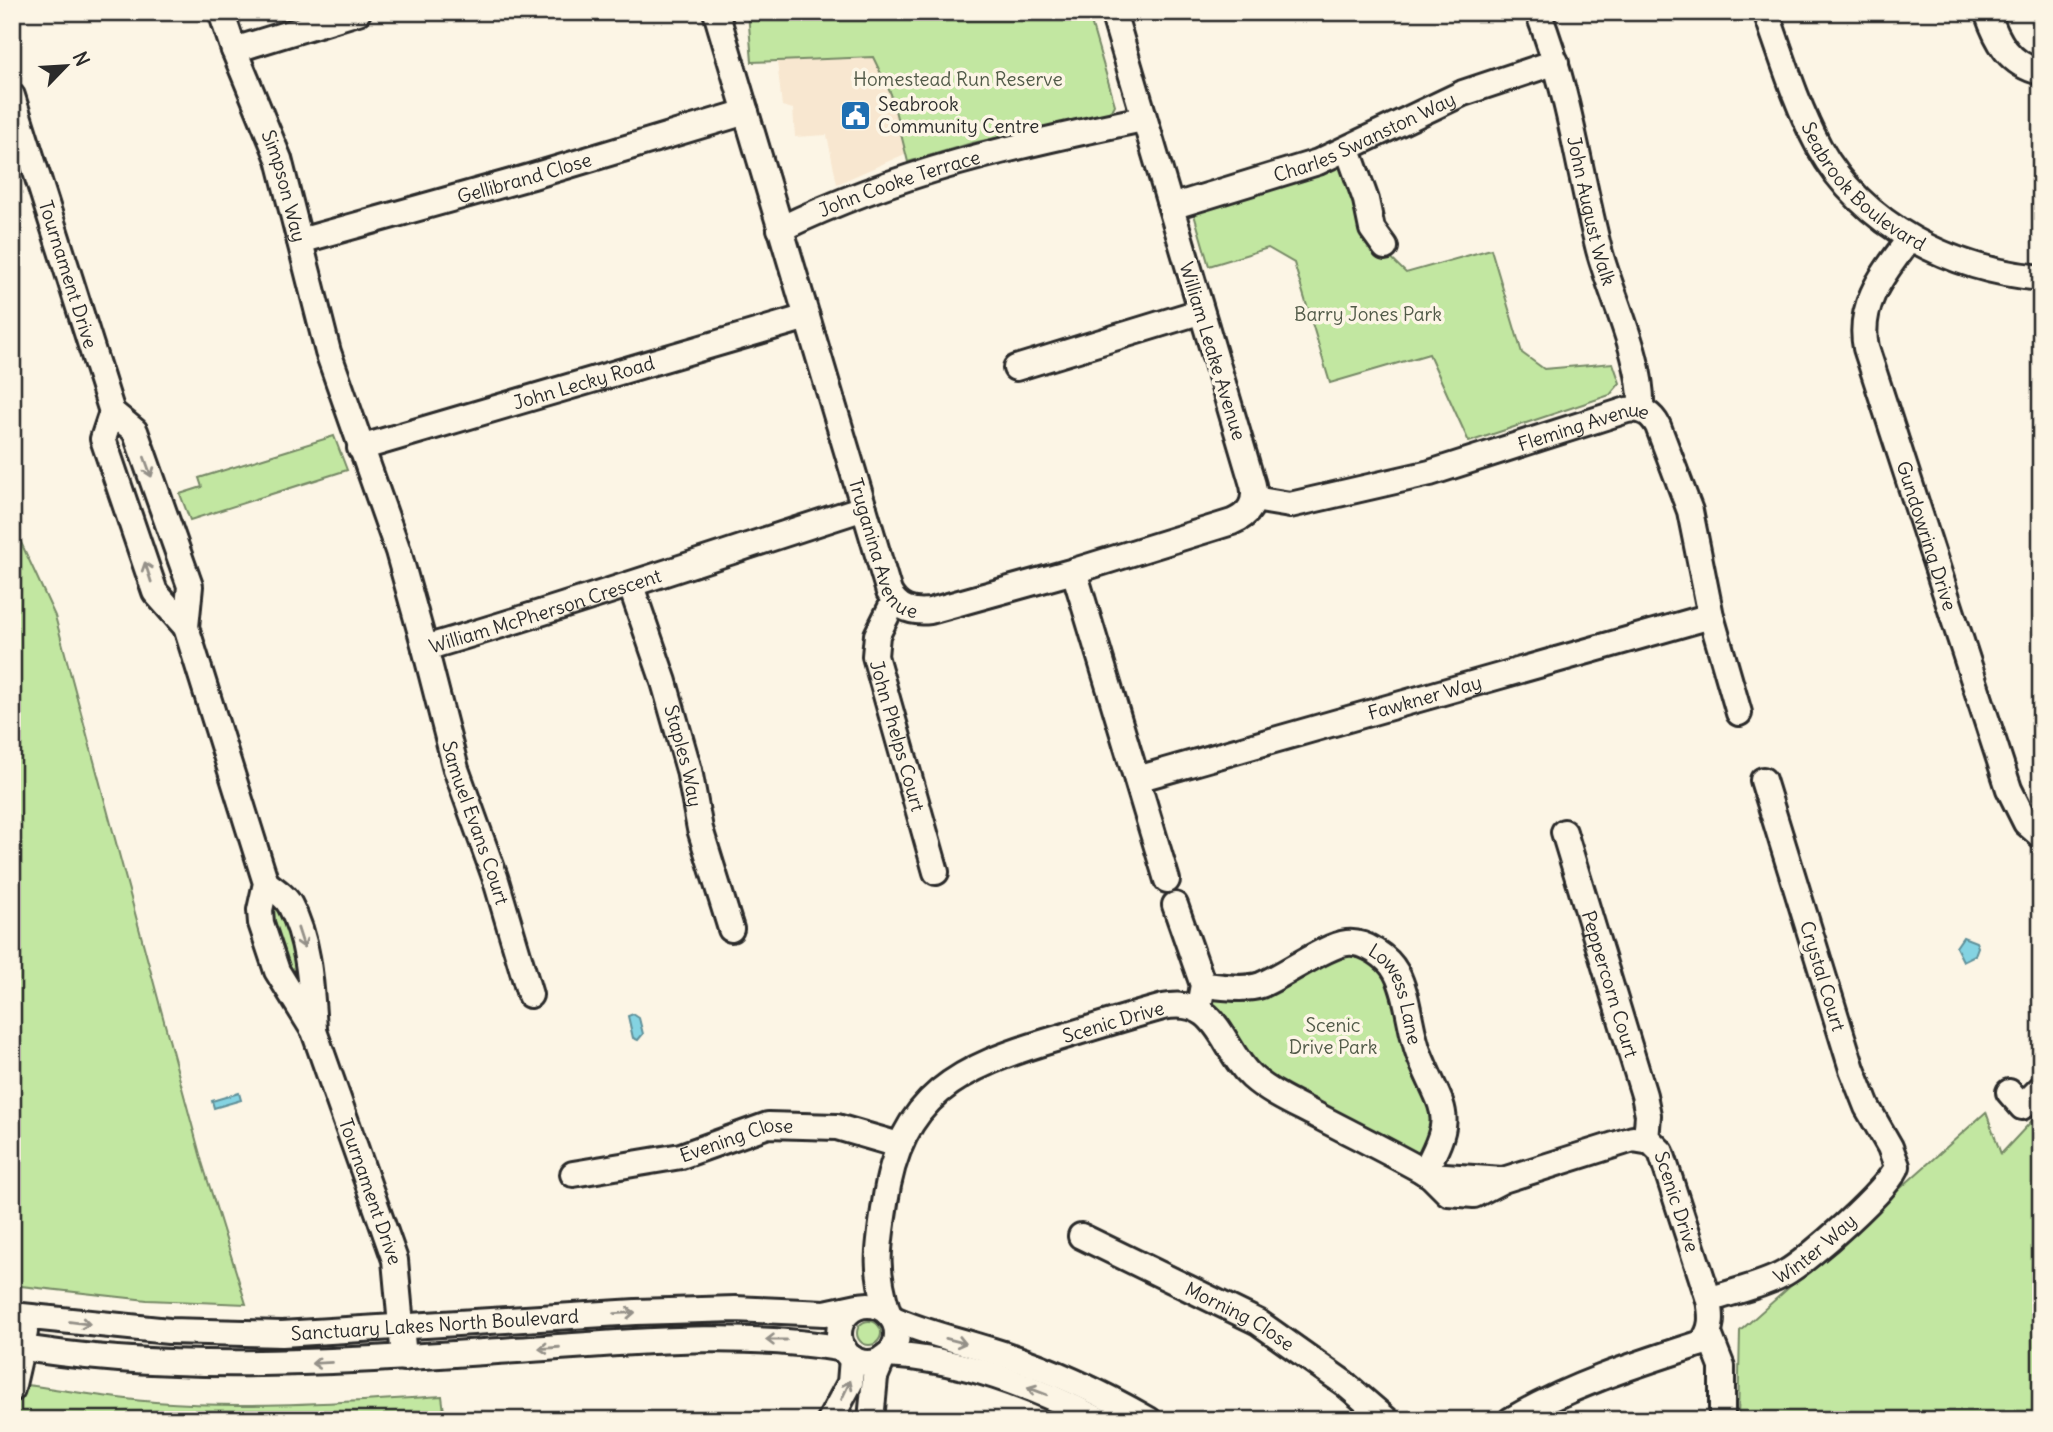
<svg xmlns="http://www.w3.org/2000/svg" width="2053" height="1432" viewBox="0 0 2053 1432" font-family="Delius,sans-serif">
  <style>
    .built { fill: #f8e7d0 }
    .green { fill: #c2e7a1; stroke: #768966; stroke-width: 2 }
    .water { fill: #84d3e2; stroke: #609099; stroke-width: 2 }
    .lines { fill: none; stroke-linecap: round; stroke-linejoin: round }
    .minor-casing { stroke: #2b2b2b; stroke-width: 30 }
    .minor { stroke: #fcf5e5; stroke-width: 24 }
    .oneway { stroke: #949088 }
    .labels { text-anchor: middle; stroke-width: 7; stroke-linejoin: round; paint-order: stroke }
    .park-label { font-size: 19px; fill: #515a48; stroke: #fcf5e5 }
    .poi-label { font-size: 19px; fill: #2b2b2b; stroke: #fcf5e5; text-anchor: start }
    .street-label { font-size: 19px; fill: #2b2b2b; stroke: #fcf5e5 }
  </style>
  <rect width="100%" height="100%" fill="#fcf5e5"/>
  <filter id="ink" filterUnits="userSpaceOnUse"><feTurbulence type="fractalNoise" baseFrequency=".0143" numOctaves="2"/><feDisplacementMap in="SourceGraphic" scale="14" xChannelSelector="R" yChannelSelector="G"/><feConvolveMatrix kernelMatrix="1 2 1 2 8 2 1 2 1" color-interpolation-filters="sRGB"/></filter>
  <g filter="url(#ink)">
    <polygon class="built" points="872,56 891,94 905,154 837,184 827,135 795,137 793,109 782,106 777,61"/>
    <g class="green">
      <polygon points="748,12 1088,12 1115,105 1110,114 972,143 908,162 891,94 873,57 752,62"/>
      <polygon points="1343,163 1376,244 1406,273 1491,249 1522,353 1544,369 1613,363 1620,383 1610,395 1469,442 1429,354 1330,383 1294,263 1268,248 1209,266 1193,211"/>
      <polygon points="334,436 347,470 190,520 180,494 202,487 199,478"/>
      <polygon points="12,523 55,616 202,1162 246,1304 147,1300 12,1285"/>
      <polygon points="267,903 283,903 301,976 298,979 284,972"/>
      <polygon points="1367,954 1378,960 1390,985 1400,1028 1437,1124 1422,1157 1266,1077 1251,1065 1209,1005 1207,995 1256,997 1331,962 1351,955"/>
      <polygon points="2041,1111 2041,1420 1738,1420 1740,1331 1986,1112 2001,1154"/>
      <circle cx="869" cy="1333" r="12"/>
      <path d="M12,1383C60,1389 107,1398 155,1402C251,1409 347,1402 442,1396L445,1420H12Z"/>
    </g>
    <g class="water">
      <polygon points="1963,937 1976,942 1978,947 1975,955 1963,961 1956,947"/>
      <polygon points="633,1014 639,1018 643,1034 638,1040 633,1038 628,1016"/>
      <polygon points="239,1093 241,1100 214,1108 212,1101"/>
    </g>
    <g class="lines">
      <defs>
        <g id="minor">
          <polyline points="221,12 234,50"/>
          <path id="s1" d="M358,12L234,50L279,159L328,352L398,551L425,648C573,605 718,555 864,508"/>
          <path id="s2" d="M716,12L889,592C898,609 912,613 930,611L1074,571L1167,880"/>
          <path id="s3" d="M1538,12C1570,94 1578,168 1599,250C1612,298 1644,362 1641,410"/>
          <path id="s4" d="M1766,12C1782,57 1796,104 1819,147C1864,227 1952,270 2041,278"/>
          <path d="M1987,12C1997,41 2009,65 2041,72"/>
          <path id="s5" d="M12,96L112,412L135,431L190,586L186,627L266,883L260,910L261,923L277,971L314,1031L395,1260L404,1358"/>
          <polyline points="1348,150 1366,200 1372,229 1385,247"/>
          <path id="s6" d="M1171,207L1318,162L1463,93L1556,62"/>
          <path id="s7" d="M780,229C900,171 1013,146 1143,119"/>
          <path id="s8" d="M1910,238C1885,272 1857,303 1866,348L2009,789L2026,823L2041,836"/>
          <path id="s9" d="M300,241L533,176L746,112"/>
          <polyline points="1016,368 1199,312"/>
          <polyline points="112,412 103,439 155,592 186,627"/>
          <path id="s10" d="M360,448L807,317"/>
          <path id="s11" d="M1254,499L1290,505L1430,473L1627,410C1642,408 1651,413 1658,426L1690,511L1711,616L1739,713"/>
          <path d="M1074,571L1232,522C1249,515 1257,503 1253,485L1113,12"/>
          <path id="s12" d="M631,586L664,682L689,770L700,829L731,929"/>
          <path id="s13" d="M894,601L877,635L875,656L936,872"/>
          <path id="s14" d="M425,648L456,769L495,877L530,995"/>
          <path id="s15" d="M1137,779L1711,616"/>
          <path id="s16" d="M1564,832L1644,1095L1648,1115L1646,1140"/>
          <path d="M266,883C274,889 285,896 290,905C310,942 311,988 314,1029"/>
          <polyline points="1175,905 1203,985 1200,1001"/>
          <path id="s17" d="M1203,985C1220,986 1244,991 1261,985C1283,976 1326,945 1347,943C1365,941 1388,957 1396,972C1409,996 1409,1028 1419,1054C1442,1112 1458,1111 1424,1172"/>
          <polyline points="2009,1092 2022,1107 2041,1088"/>
          <path id="s18" d="M573,1174L681,1156L768,1125L837,1127L899,1145"/>
          <polyline points="1430,1175 1503,1180"/>
          <path id="s19" d="M1081,1236L1258,1322L1344,1383L1387,1420"/>
          <path id="s20" d="M1709,1300C1734,1291 1762,1286 1785,1273C1806,1262 1892,1186 1897,1166L1890,1147L1867,1107L1852,1069L1763,780"/>
          <circle cx="868" cy="1334" r="29"/>
          <path id="s21" d="M888,1313C874,1266 878,1251 885,1203C900,1095 960,1067 1055,1039C1091,1028 1127,1017 1163,1007C1220,996 1220,1048 1252,1077C1270,1093 1295,1104 1316,1115C1354,1135 1393,1154 1430,1175L1448,1193L1474,1195L1503,1180L1633,1139L1651,1142L1661,1152L1709,1300C1712,1317 1713,1328 1702,1343C1637,1364 1570,1385 1511,1420"/>
          <path id="s22" d="M12,1315L169,1331L282,1334L636,1312L735,1309L825,1313L858,1306"/>
          <path d="M892,1318C924,1333 956,1339 990,1350C1044,1366 1100,1392 1149,1420"/>
          <polyline points="1709,1334 1722,1367 1722,1420"/>
          <path d="M12,1346C185,1376 358,1360 531,1349C634,1342 742,1331 844,1349"/>
          <path d="M887,1355C962,1359 1032,1386 1099,1420"/>
          <polyline points="12,1389 25,1332"/>
          <polyline points="830,1420 850,1383 852,1358"/>
          <polyline points="871,1420 875,1377 883,1358"/>
        </g>
      </defs>
      <use href="#minor" class="minor-casing"/>
      <use href="#minor" class="minor"/>
    </g>
    <defs><path id="oneway-shaft" d="M-6 0H5M1.5-3L5.5 0L1.5 3" fill="none" stroke-width="1.6" stroke-linecap="round" stroke-linejoin="round" transform="scale(1.75)"/></defs>
    <g class="oneway">
      <use href="#oneway-shaft" transform="translate(148 467) rotate(70)"/>
      <use href="#oneway-shaft" transform="translate(148 572) rotate(-108)"/>
      <use href="#oneway-shaft" transform="translate(301 938) rotate(72)"/>
      <use href="#oneway-shaft" transform="translate(625 1313) rotate(-3)"/>
      <use href="#oneway-shaft" transform="translate(80 1323) rotate(7)"/>
      <use href="#oneway-shaft" transform="translate(776 1340) rotate(-180)"/>
      <use href="#oneway-shaft" transform="translate(956 1341) rotate(14)"/>
      <use href="#oneway-shaft" transform="translate(549 1348) rotate(176)"/>
      <use href="#oneway-shaft" transform="translate(322 1363) rotate(177)"/>
      <use href="#oneway-shaft" transform="translate(846 1390) rotate(-65)"/>
      <use href="#oneway-shaft" transform="translate(1037 1391) rotate(-159)"/>
    </g>
  </g>
  <defs>
    <symbol id="civic-square" viewBox="-11 -11 22 22"><rect x="-9" y="-9" width="18" height="18" rx="4" fill="#1f6fb2" stroke="#fcf5e5"/><path d="M-.6-6.5H3V-4.5H.6V-3L4-1V1h2V6H-6V1h2V-1L-.6-3ZM-1.2 2.5V6h2.4V2.5Z" fill="#fff"/></symbol>
  </defs>
  <g fill-rule="evenodd">
    <use href="#civic-square" x="838" y="98" width="35" height="35"/>
  </g>
  <g class="labels">
    <g class="park-label">
      <text x="958" y="86">Homestead Run Reserve</text>
      <text x="1368" y="321">Barry Jones Park</text>
      <text x="1333" y="1032">Scenic<tspan x="1333" dy="22">Drive Park</tspan></text>
    </g>
    <g class="poi-label">
      <text x="878" y="111">Seabrook<tspan x="878" dy="22">Community Centre</tspan></text>
    </g>
    <g class="street-label">
      <text dy="7" stroke="none"><textPath href="#s6" startOffset="206">Charles Swanston Way</textPath></text>
      <text dy="7" stroke="none"><textPath href="#s9" startOffset="233">Gellibrand Close</textPath></text>
      <text dy="7" stroke="none"><textPath href="#s4" startOffset="205">Seabrook Boulevard</textPath></text>
      <text dy="7" stroke="none"><textPath href="#s7" startOffset="128">John Cooke Terrace</textPath></text>
      <text dy="7" stroke="none"><textPath href="#s1" startOffset="275">Simpson Way</textPath></text>
      <text dy="7" stroke="none"><textPath href="#s3" startOffset="206">John August Walk</textPath></text>
      <text dy="7" stroke="none"><textPath href="#s5" startOffset="187">Tournament Drive</textPath></text>
      <text transform="translate(1213 351) rotate(73)" y="7">William Leake Avenue</text>
      <text dy="7" stroke="none"><textPath href="#s10" startOffset="233">John Lecky Road</textPath></text>
      <text dy="7" stroke="none"><textPath href="#s11" startOffset="341">Fleming Avenue</textPath></text>
      <text dy="7" stroke="none"><textPath href="#s8" startOffset="320">Gundowring Drive</textPath></text>
      <text dy="7" stroke="none"><textPath href="#s2" startOffset="564">Truganina Avenue</textPath></text>
      <text dy="7" stroke="none"><textPath href="#s1" startOffset="884">William McPherson Crescent</textPath></text>
      <text dy="7" stroke="none"><textPath href="#s15" startOffset="299">Fawkner Way</textPath></text>
      <text dy="7" stroke="none"><textPath href="#s13" startOffset="142">John Phelps Court</textPath></text>
      <text dy="7" stroke="none"><textPath href="#s12" startOffset="178">Staples Way</textPath></text>
      <text dy="7" stroke="none"><textPath href="#s14" startOffset="182">Samuel Evans Court</textPath></text>
      <text transform="translate(1823 976) rotate(73)" y="7">Crystal Court</text>
      <text dy="7" stroke="none"><textPath href="#s16" startOffset="159">Peppercorn Court</textPath></text>
      <text dy="7" stroke="none"><textPath href="#s17" startOffset="234">Lowess Lane</textPath></text>
      <text dy="7" stroke="none"><textPath href="#s21" startOffset="427">Scenic Drive</textPath></text>
      <text dy="7" stroke="none"><textPath href="#s18" startOffset="168">Evening Close</textPath></text>
      <text dy="7" stroke="none"><textPath href="#s5" startOffset="1167">Tournament Drive</textPath></text>
      <text dy="7" stroke="none"><textPath href="#s21" startOffset="1110">Scenic Drive</textPath></text>
      <text dy="7" stroke="none"><textPath href="#s20" startOffset="119">Winter Way</textPath></text>
      <text dy="7" stroke="none"><textPath href="#s19" startOffset="178">Morning Close</textPath></text>
      <text dy="7" stroke="none"><textPath href="#s22" startOffset="424">Sanctuary Lakes North Boulevard</textPath></text>
    </g>
  </g>
  <rect width="2053" height="1432" fill="none" stroke="#fcf5e5" stroke-width="42"/>
  <rect x="21" y="21" width="2011" height="1390" fill="none" stroke="#2b2b2b" stroke-width="2.5" filter="url(#ink)"/>
  <g transform="translate(66 66) rotate(65)" stroke="#fcf5e5" stroke-width="5" paint-order="stroke">
  <path d="M0-5L12 26L0 18L-12 26Z" fill="#2b2b2b"/>
  <text y="-10" font-size="19" font-weight="bold" text-anchor="middle" fill="#2b2b2b">N</text>
  </g>
</svg>
